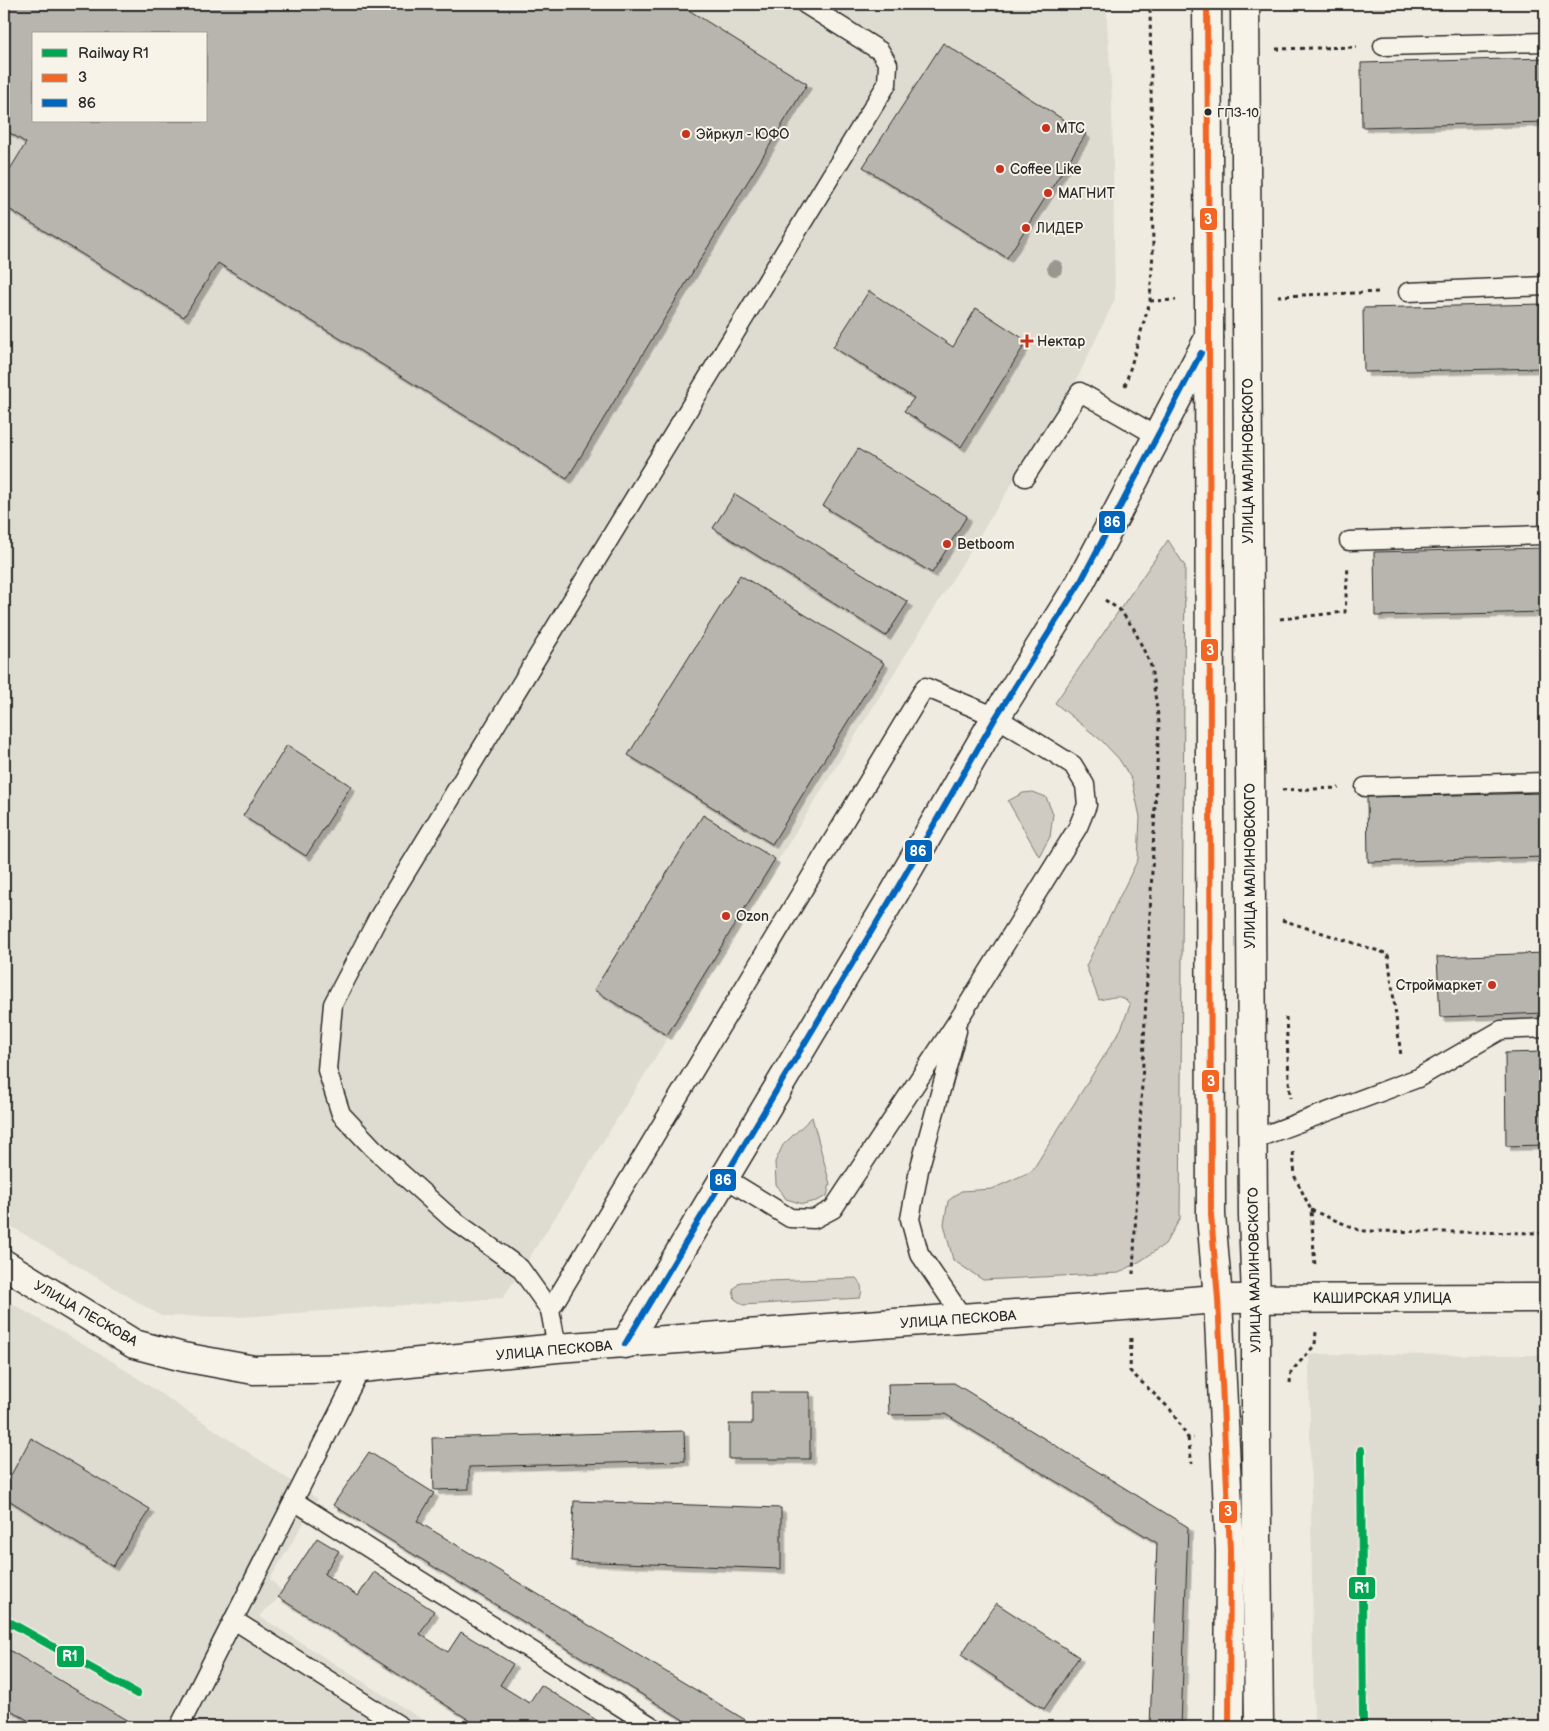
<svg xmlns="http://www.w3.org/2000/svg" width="1549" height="1731" viewBox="0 0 1549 1731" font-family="'Balsamiq Sans',sans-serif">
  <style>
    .built { fill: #dedbd1; fill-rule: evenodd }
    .green { fill: #cfcbc2; stroke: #7d7b76 }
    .building { fill: #b8b5ae; stroke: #2b2b2b; fill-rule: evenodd; filter: url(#shadow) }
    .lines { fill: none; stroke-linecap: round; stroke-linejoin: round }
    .lane-casing { stroke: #2b2b2b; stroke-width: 21 }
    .street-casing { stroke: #2b2b2b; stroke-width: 31 }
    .primary-casing { stroke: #2b2b2b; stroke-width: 31 }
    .highway-casing { stroke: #2b2b2b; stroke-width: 31 }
    .path { stroke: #2b2b2b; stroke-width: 3; stroke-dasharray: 4 4; stroke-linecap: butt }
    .lane { stroke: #f7f3e8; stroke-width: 18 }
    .street { stroke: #f7f3e8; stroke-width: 28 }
    .primary { stroke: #f7f3e8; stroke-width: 28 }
    .highway { stroke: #f7f3e8; stroke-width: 28 }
    .bus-1-casing { stroke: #f7f3e8; stroke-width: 10 }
    .bus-2-casing { stroke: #f7f3e8; stroke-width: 10 }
    .bus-1 { stroke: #f26522; stroke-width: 6 }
    .bus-2 { stroke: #0065bd; stroke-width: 6 }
    .rail-1-casing { stroke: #f7f3e8; stroke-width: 11 }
    .rail-1 { stroke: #00a651; stroke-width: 8 }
    .tree { fill: #9a9791 }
    .bus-dot { fill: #2b2b2b; stroke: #f7f3e8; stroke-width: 2 }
    .poi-dot { fill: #c8321e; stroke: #f7f3e8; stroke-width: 2 }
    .labels { text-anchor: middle; stroke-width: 4; stroke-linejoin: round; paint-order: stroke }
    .bus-label { font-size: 13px; fill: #2b2b2b; stroke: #f7f3e8; text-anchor: start }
    .poi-label { font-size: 14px; fill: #2b2b2b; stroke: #f7f3e8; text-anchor: start }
    .street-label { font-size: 14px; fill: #2b2b2b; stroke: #f7f3e8 }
    .line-badge { stroke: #f7f3e8; stroke-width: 2 }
    .badge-label { font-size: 14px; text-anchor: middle; font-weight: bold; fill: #fff }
  </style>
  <defs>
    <filter id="shadow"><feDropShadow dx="4.5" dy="4.5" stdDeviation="0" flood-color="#0004"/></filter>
  </defs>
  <rect width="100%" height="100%" fill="#efebe0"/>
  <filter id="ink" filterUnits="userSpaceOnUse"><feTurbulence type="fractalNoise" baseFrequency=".02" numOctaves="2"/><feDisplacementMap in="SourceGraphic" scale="10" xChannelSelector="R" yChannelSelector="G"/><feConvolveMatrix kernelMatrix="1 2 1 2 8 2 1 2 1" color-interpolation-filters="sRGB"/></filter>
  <g filter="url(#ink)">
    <g class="built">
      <path d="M4,4H1106L1112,100L1115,299L1077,379L573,1190L503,1298L240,1317L161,1316L4,1222ZM34,34H206V121H34Z"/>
      <polygon points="4,1299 112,1361 318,1499 270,1579 284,1593 259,1616 434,1727 4,1727"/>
      <polygon points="1309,1354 1545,1355 1545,1727 1314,1727"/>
    </g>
    <g class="green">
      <path d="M1168,540L1185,566L1180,1219L1165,1244L1142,1260L1119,1273L983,1280L953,1260L944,1224L948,1201L961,1191L992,1189L1032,1171L1121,1029L1130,1005C1123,992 1111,998 1099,1000L1086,966L1138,859L1140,817L1132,780L1119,759L1102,741L1055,703Z"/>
      <polygon points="1033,792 1046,797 1053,814 1050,837 1039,856 1008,801 1023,793"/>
      <polygon points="812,1117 830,1184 827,1196 816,1201 803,1204 786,1199 776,1184 775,1162 783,1145"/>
      <path d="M856,1278C862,1284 863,1290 860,1298L743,1305L735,1299L733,1290L740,1282Z"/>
    </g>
    <g class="building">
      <path d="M4,4H679L807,84L567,479L218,263L184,317L4,206V179L26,143L4,129ZM34,34H206V121H34Z"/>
      <polygon points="1369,4 1422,4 1422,6 1369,5"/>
      <polygon points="943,43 1086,134 1007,258 863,167"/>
      <polygon points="1545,58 1545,122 1362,127 1361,63"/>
      <polygon points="869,291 953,347 976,308 1027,341 961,447 904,411 914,398 833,347"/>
      <polygon points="1545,304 1545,368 1364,372 1363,308"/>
      <polygon points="858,449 967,516 932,573 823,506"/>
      <polygon points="735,494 908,602 886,636 713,528"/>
      <polygon points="1545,548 1545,612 1375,616 1374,552"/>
      <polygon points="740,575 884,663 772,844 628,755"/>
      <polygon points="287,745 351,786 306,856 243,816"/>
      <polygon points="1545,793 1545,857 1368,862 1367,797"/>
      <polygon points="703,815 775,859 667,1035 594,990"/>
      <polygon points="1545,953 1545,1013 1440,1017 1437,957"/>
      <polygon points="1545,1052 1545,1145 1506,1146 1505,1053"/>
      <polygon points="954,1383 1188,1527 1181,1727 1150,1727 1157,1543 945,1414 889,1415 888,1384"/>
      <polygon points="752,1392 810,1392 810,1459 729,1459 729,1424 752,1424"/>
      <polygon points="684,1431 685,1461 469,1467 469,1489 434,1490 432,1438"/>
      <polygon points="31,1438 150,1509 113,1566 4,1497 4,1488"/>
      <polygon points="369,1452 434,1493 417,1521 757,1727 695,1727 333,1505"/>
      <polygon points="574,1501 781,1508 781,1569 571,1561"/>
      <polygon points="317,1538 339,1551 324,1574 358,1596 374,1572 434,1611 420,1634 448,1652 461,1632 513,1664 500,1685 529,1703 541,1685 601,1723 599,1727 480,1727 278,1597"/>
      <polygon points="996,1603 1079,1657 1044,1709 961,1655"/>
      <polygon points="4,1647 138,1727 39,1727 4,1706"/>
    </g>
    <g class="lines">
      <defs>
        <g id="lane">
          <polyline points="1383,46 1545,42"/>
          <polyline points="1408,292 1545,286"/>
          <polyline points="1025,477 1080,392 1157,436"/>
          <polyline points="1349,541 1545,535"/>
          <polyline points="1365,787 1545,782"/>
          <polyline points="957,1031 919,1170 910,1219 919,1253 964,1319"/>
          <polyline points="1252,1140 1418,1078 1501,1030 1545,1028"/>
          <polyline points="550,1310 520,1268 452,1219 373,1148 341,1114 327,1070 333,1004 378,918 887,84 888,64 880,51 805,4"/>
          <polyline points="557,1348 550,1310 925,687 996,717 1073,765 1085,785 1087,805 1078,827 962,1014 833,1209 814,1219 790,1218 725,1178"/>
          <polyline points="294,1501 653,1727"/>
          <polyline points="234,1620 402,1727"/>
          <polyline points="179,1727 361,1368"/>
        </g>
        <g id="street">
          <polyline points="4,1264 134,1344 183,1357 254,1370 361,1368 557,1348 1218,1299"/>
          <polyline points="625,1344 895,892 996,717 1080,583 1209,338"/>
        </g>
        <polyline id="primary" points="1218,1299 1545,1298"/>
        <g id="highway">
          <polyline points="1207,4 1209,299 1211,1215 1218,1299 1230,1550 1229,1727"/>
          <polyline points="1245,4 1253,1216 1256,1298 1256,1436 1259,1727"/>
        </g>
      </defs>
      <use href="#lane" class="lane-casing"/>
      <use href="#street" class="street-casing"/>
      <use href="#primary" class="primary-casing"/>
      <use href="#highway" class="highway-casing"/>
      <g class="path">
        <polyline points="1276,49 1357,47"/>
        <polyline points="1278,296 1381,292"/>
        <polyline points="1150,301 1176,300"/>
        <polyline points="1125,386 1150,301 1153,251 1150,4"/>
        <polyline points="1105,600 1120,610 1134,629 1151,666 1159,723 1133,1274"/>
        <polyline points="1280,619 1345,612 1348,566"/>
        <polyline points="1282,790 1339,788"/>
        <polyline points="1282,920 1388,954 1401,1056"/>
        <polyline points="1286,1017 1290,1098"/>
        <polyline points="1293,1152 1295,1177 1311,1210 1315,1267"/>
        <polyline points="1311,1210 1361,1231 1545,1233"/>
        <polyline points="1131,1338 1130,1371 1170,1409 1188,1438 1194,1438"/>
        <polyline points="1290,1383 1291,1372 1315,1345 1316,1331"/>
        <polyline points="1188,1438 1192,1464"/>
      </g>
      <use href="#lane" class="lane"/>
      <use href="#street" class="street"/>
      <use href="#primary" class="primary"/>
      <use href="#highway" class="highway"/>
      <defs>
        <polyline id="bus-1" points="1207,4 1209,299 1211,1215 1218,1299 1230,1550 1229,1727"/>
        <polyline id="bus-2" points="625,1344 895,892 996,717 1080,583 1201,353"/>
      </defs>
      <use href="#bus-1" class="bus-1-casing"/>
      <use href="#bus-2" class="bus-2-casing"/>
      <use href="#bus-1" class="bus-1"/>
      <use href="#bus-2" class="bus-2"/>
      <defs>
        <g id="rail-1">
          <polyline points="1361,1450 1363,1727"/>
          <polyline points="4,1619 137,1694"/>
        </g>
      </defs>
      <use href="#rail-1" class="rail-1-casing"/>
      <use href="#rail-1" class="rail-1"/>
    </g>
    <circle class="tree" cx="1055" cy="268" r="8"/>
  </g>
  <circle class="bus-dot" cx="1208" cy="112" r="4.5"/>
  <g class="poi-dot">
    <circle cx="1046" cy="128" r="5"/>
    <circle cx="686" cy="134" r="5"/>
    <circle cx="1000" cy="169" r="5"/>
    <circle cx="1048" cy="193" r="5"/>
    <circle cx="1026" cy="228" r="5"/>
    <path d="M1024.5 333.5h5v5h5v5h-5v5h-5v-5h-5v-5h5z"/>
    <circle cx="947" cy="544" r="5"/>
    <circle cx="726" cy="916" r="5"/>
    <circle cx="1492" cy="985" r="5"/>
  </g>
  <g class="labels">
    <g class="bus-label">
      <text x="1217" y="117">ГПЗ-10</text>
    </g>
    <g class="poi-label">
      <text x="1056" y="133">МТС</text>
      <text x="696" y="139">Эйркул - ЮФО</text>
      <text x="1010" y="174">Coffee Like</text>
      <text x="1058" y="198">МАГНИТ</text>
      <text x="1036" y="233">ЛИДЕР</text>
      <text x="1037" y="346">Нектар</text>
      <text x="957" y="549">Betboom</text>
      <text x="736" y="921">Ozon</text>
      <text x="1482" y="990" text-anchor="end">Строймаркет</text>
    </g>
    <g class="street-label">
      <text transform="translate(1248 461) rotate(-90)" y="5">УЛИЦА МАЛИНОВСКОГО</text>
      <text transform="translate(1250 866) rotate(-90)" y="5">УЛИЦА МАЛИНОВСКОГО</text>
      <text transform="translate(1254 1270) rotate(-91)" y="5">УЛИЦА МАЛИНОВСКОГО</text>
      <text x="1382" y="1303">КАШИРСКАЯ УЛИЦА</text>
      <text transform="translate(86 1313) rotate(30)" y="5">УЛИЦА ПЕСКОВА</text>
      <text transform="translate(958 1319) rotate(-4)" y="5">УЛИЦА ПЕСКОВА</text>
      <text transform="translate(554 1350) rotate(-5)" y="5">УЛИЦА ПЕСКОВА</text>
    </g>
  </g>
  <g class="line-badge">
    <rect x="1199" y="207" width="19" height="24" rx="5" fill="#f26522"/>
    <rect x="1098" y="510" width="28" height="24" rx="5" fill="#0065bd"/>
    <rect x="1200" y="638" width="19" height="24" rx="5" fill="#f26522"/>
    <rect x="904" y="839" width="29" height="24" rx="5" fill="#0065bd"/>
    <rect x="1201" y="1069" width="19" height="24" rx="5" fill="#f26522"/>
    <rect x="709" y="1168" width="28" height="24" rx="5" fill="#0065bd"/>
    <rect x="1218" y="1500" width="20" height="24" rx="5" fill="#f26522"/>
    <rect x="1348" y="1576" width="28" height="24" rx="5" fill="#00a651"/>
    <rect x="56" y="1645" width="29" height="23" rx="5" fill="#00a651"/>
  </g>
  <g class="badge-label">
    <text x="1208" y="224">3</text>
    <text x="1112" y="527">86</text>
    <text x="1210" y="655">3</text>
    <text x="918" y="856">86</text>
    <text x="1211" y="1086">3</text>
    <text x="723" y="1185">86</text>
    <text x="1228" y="1516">3</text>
    <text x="1362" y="1593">R1</text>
    <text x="70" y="1661">R1</text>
  </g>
  <rect width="1549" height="1731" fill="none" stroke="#f7f3e8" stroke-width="20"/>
  <rect x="10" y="10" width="1529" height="1711" fill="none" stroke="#2b2b2b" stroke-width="2" filter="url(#ink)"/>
  <rect x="32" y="32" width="175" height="90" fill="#f7f3e8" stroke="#a5a39c"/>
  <rect x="42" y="49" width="25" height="8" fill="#00a651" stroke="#a5a39c"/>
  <text x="78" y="58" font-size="15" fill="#2b2b2b">Railway R1</text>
  <rect x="42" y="74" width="25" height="8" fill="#f26522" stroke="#a5a39c"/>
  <text x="78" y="82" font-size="15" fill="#2b2b2b">3</text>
  <rect x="42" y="99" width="25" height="8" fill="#0065bd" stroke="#a5a39c"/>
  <text x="78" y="108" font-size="15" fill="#2b2b2b">86</text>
</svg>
